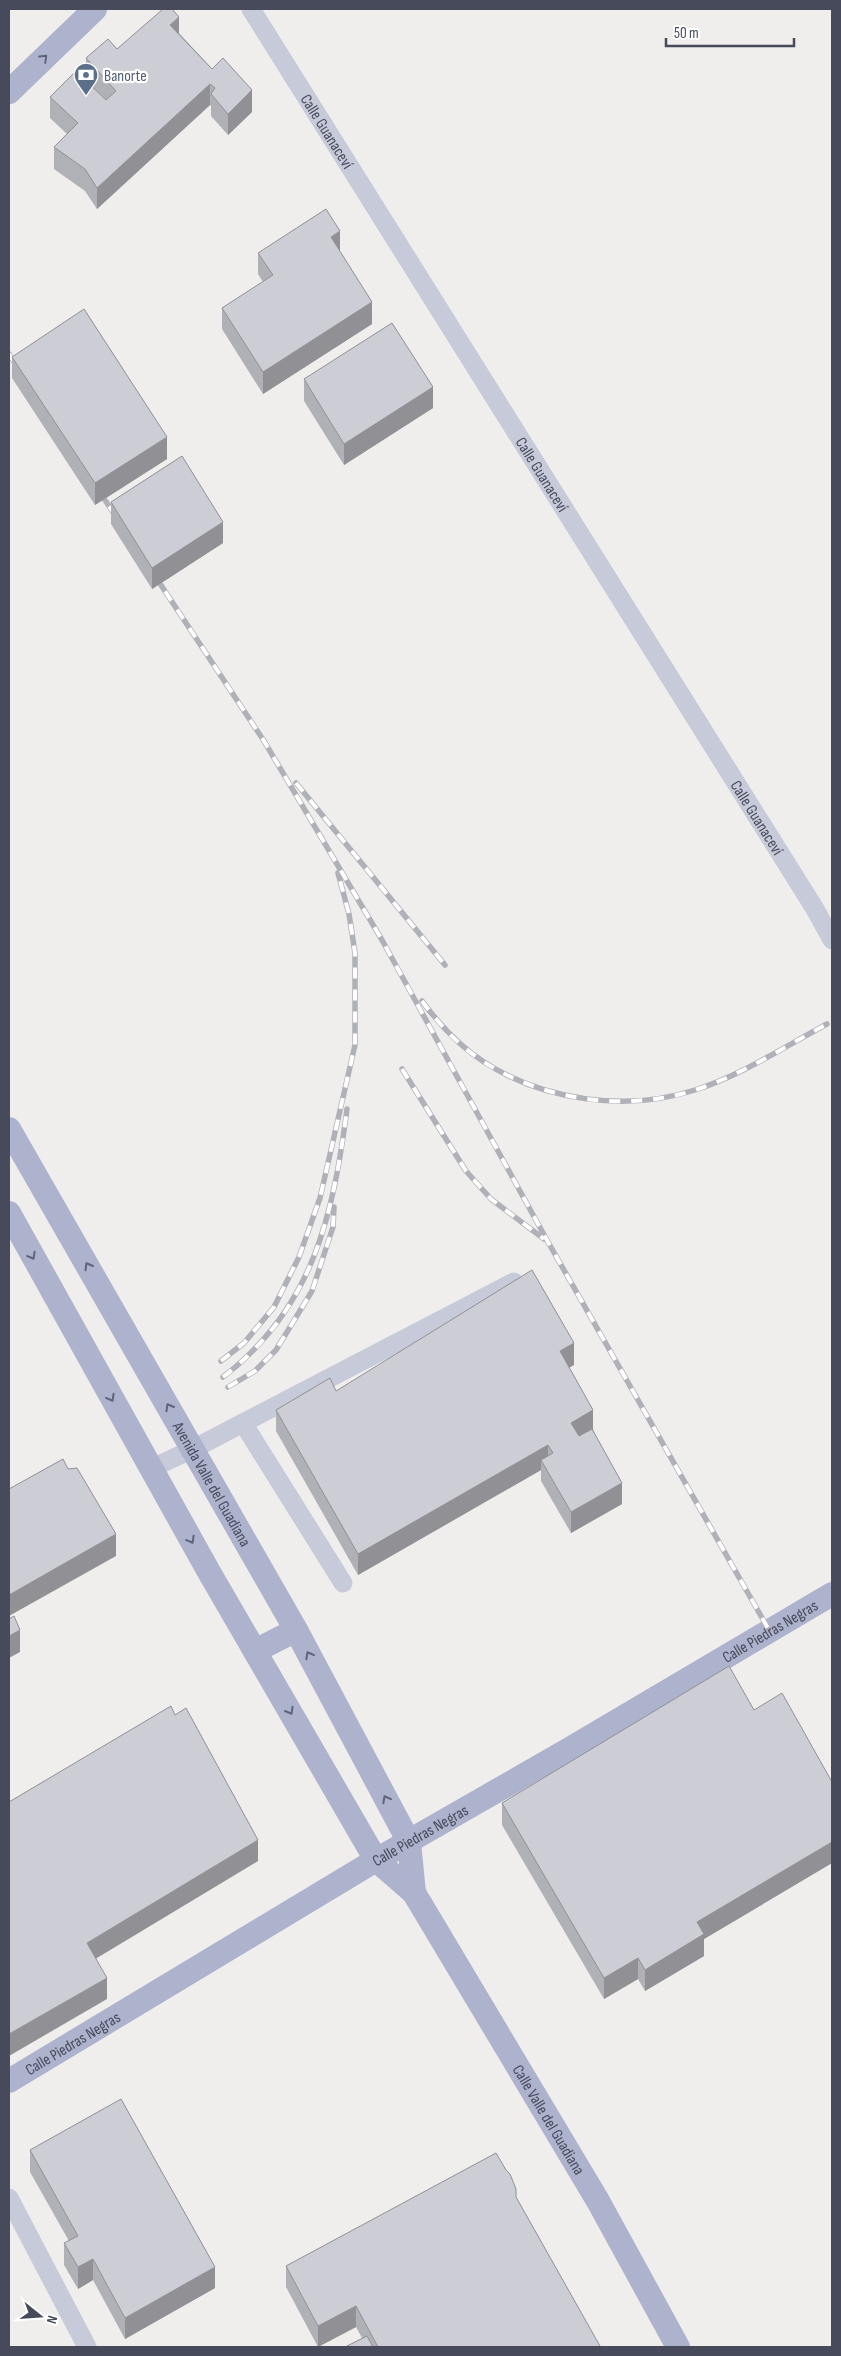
<svg xmlns="http://www.w3.org/2000/svg" width="841" height="2356" viewBox="0 0 841 2356" font-family="'Sofia Sans Condensed',sans-serif">
  <style>
    .lines { fill: none; stroke-linecap: round; stroke-linejoin: round }
    .minor { stroke: #c7cad8; stroke-width: 19 }
    .major { stroke: #adb2cd; stroke-width: 24 }
    .rail-casing { stroke: #b0b0b8; stroke-width: 5.5 }
    .rail { stroke: #fff; stroke-width: 4; stroke-dasharray: 11; stroke-linecap: butt }
    .wall { fill: #b0b1b7 }
    .shaded-wall { fill: #909095 }
    .building { fill: #cdced5; stroke: #909095 }
    .oneway { stroke: #606478 }
    .labels { text-anchor: middle; stroke-width: 4.5; stroke-linejoin: round; paint-order: stroke }
    .service-label { font-size: 16px; fill: #4e5e75; stroke: #fff; text-anchor: start }
    .street-label { font-size: 16px; fill: #464a5b; stroke: #fff }
  </style>
  <rect width="100%" height="100%" fill="#f0eeed"/>
  <g class="lines">
    <g class="minor">
      <path id="s1" d="M251,9L815,909L832,940"/>
      <polyline points="243,1423 343,1583"/>
      <polyline points="150,1469 193,1449 514,1282"/>
      <polyline points="9,2198 87,2347"/>
    </g>
    <g class="major">
      <polyline points="9,92 95,9"/>
      <path id="s2" d="M9,1129L296,1630L409,1842L414,1893"/>
      <path id="s3" d="M9,1213L209,1572L376,1860L414,1893L598,2201L678,2347"/>
      <polyline points="255,1651 296,1630"/>
      <path id="s4" d="M9,2081L376,1860L568,1750L832,1594"/>
    </g>
    <defs>
      <g id="rail">
        <polyline points="9,354 20,371"/>
        <polyline points="97,488 119,521"/>
        <polyline points="153,573 264,741 382,940 548,1242 769,1630"/>
        <polyline points="296,783 445,965"/>
        <path d="M422,1001C439,1024 459,1046 484,1062C544,1101 627,1112 695,1090C742,1075 784,1047 827,1024"/>
        <polyline points="402,1069 466,1171 491,1199 544,1239"/>
        <polyline points="221,1361 244,1343 274,1307 299,1257 320,1198 355,1045 355,953 349,914 338,873"/>
        <path d="M223,1377C313,1308 333,1216 347,1109"/>
        <polyline points="228,1387 255,1371 276,1350 312,1291 333,1227 334,1207"/>
      </g>
    </defs>
    <use href="#rail" class="rail-casing"/>
    <use href="#rail" class="rail"/>
  </g>
  <g class="wall">
    <polygon points="179,33 252,112 228,135 211,116 211,106 210,105 97,209 85,191 54,169 54,147 67,134 50,118 50,97 93,87 86,79 86,58"/>
    <polygon points="340,252 372,324 263,394 222,329 222,308 263,282 258,274 258,253"/>
    <polygon points="12,357 167,459 95,505 12,378"/>
    <polygon points="304,379 433,408 344,465 304,401"/>
    <polygon points="111,502 223,543 152,589 111,524"/>
    <polygon points="574,1365 569,1367 622,1504 571,1533 541,1481 541,1470 358,1575 276,1431 276,1410 336,1391"/>
    <polygon points="754,1710 832,1782 832,1863 704,1939 704,1956 645,1991 638,1979 604,1999 502,1825 502,1803"/>
    <polygon points="30,2150 215,2288 125,2339 93,2280 78,2289 64,2265 64,2243 69,2241 30,2172"/>
    <polygon points="506,2170 516,2197 600,2347 345,2347 362,2338 356,2327 318,2347 286,2287 286,2266"/>
  </g>
  <g class="shaded-wall">
    <polygon points="179,17 179,38 170,25"/>
    <polygon points="210,84 210,105 97,209 97,188"/>
    <polygon points="252,90 252,112 228,135 228,114"/>
    <polygon points="340,231 340,253 331,237"/>
    <polygon points="372,302 372,324 263,394 263,372"/>
    <polygon points="433,387 433,408 344,465 344,444"/>
    <polygon points="167,437 167,459 95,505 95,483"/>
    <polygon points="223,522 223,543 152,589 152,568"/>
    <polygon points="574,1343 574,1365 560,1373 560,1351"/>
    <polygon points="593,1410 593,1431 571,1444 571,1423"/>
    <polygon points="548,1445 548,1466 541,1460 541,1470 358,1575 358,1554"/>
    <polygon points="622,1483 622,1504 571,1533 571,1512"/>
    <polygon points="116,1534 116,1556 9,1616 9,1595"/>
    <polygon points="20,1630 20,1652 9,1658 9,1636"/>
    <polygon points="258,1840 258,1861 87,1964 87,1943"/>
    <polygon points="832,1842 832,1863 704,1939 704,1956 645,1991 645,1970 697,1922"/>
    <polygon points="638,1958 638,1979 604,1999 604,1978"/>
    <polygon points="107,1978 107,1999 9,2056 9,2034"/>
    <polygon points="93,2259 93,2280 78,2289 78,2267"/>
    <polygon points="215,2267 215,2288 125,2339 125,2318"/>
    <polygon points="356,2306 356,2327 318,2347 318,2326"/>
  </g>
  <g class="building">
    <polygon points="163,9 172,9 179,17 170,25 212,69 223,58 252,90 228,114 211,94 215,88 210,84 97,188 85,169 54,147 78,123 50,97 76,71 106,100 116,91 86,58 108,39 117,49"/>
    <polygon points="326,209 340,231 331,237 372,302 263,372 222,308 273,275 258,253"/>
    <polygon points="84,309 167,437 95,483 12,357"/>
    <polygon points="392,323 433,387 344,444 304,379"/>
    <polygon points="182,456 223,522 152,568 111,502"/>
    <polygon points="532,1270 574,1343 560,1351 593,1410 571,1423 579,1436 592,1429 622,1483 571,1512 541,1460 553,1453 548,1445 358,1554 276,1410 330,1378 336,1391"/>
    <polygon points="63,1459 68,1469 77,1468 116,1534 9,1595 9,1489"/>
    <polygon points="14,1616 20,1630 9,1636 9,1619"/>
    <polygon points="729,1666 754,1710 782,1693 832,1782 832,1842 697,1922 704,1934 645,1970 638,1958 604,1978 502,1803"/>
    <polygon points="171,1706 175,1715 186,1708 258,1840 87,1943 107,1978 9,2034 9,1802"/>
    <polygon points="121,2099 215,2267 125,2318 93,2259 78,2267 64,2243 78,2236 30,2150"/>
    <polygon points="496,2153 506,2170 510,2174 516,2189 516,2197 600,2346 598,2347 378,2347 356,2306 318,2326 286,2266"/>
    <polygon points="367,2336 373,2347 345,2347"/>
  </g>
  <defs><path id="oneway-chevron" d="M-2-3.5L2.5 0L-2 3.5" fill="none" stroke-width="1.6" stroke-linecap="round" stroke-linejoin="round" transform="scale(1.25)"/></defs>
  <g class="oneway">
    <use href="#oneway-chevron" transform="translate(44 58) rotate(-44)"/>
    <use href="#oneway-chevron" transform="translate(32 1256) rotate(61)"/>
    <use href="#oneway-chevron" transform="translate(88 1266) rotate(-120)"/>
    <use href="#oneway-chevron" transform="translate(111 1398) rotate(61)"/>
    <use href="#oneway-chevron" transform="translate(169 1407) rotate(-120)"/>
    <use href="#oneway-chevron" transform="translate(191 1540) rotate(61)"/>
    <use href="#oneway-chevron" transform="translate(309 1655) rotate(-118)"/>
    <use href="#oneway-chevron" transform="translate(290 1711) rotate(60)"/>
    <use href="#oneway-chevron" transform="translate(386 1799) rotate(-118)"/>
  </g>
  <defs>
    <symbol id="bank-pin" viewBox="-11 -11 22 30"><path d="M0 17L-7.5 6A9.5 9.5 0 1 1 7.5 6Z" fill="#5c6f8a" stroke="#fff"/><path d="M-6-4H6V4H-6ZM0-2.3a2.3 2.3 0 1 0 0 4.6a2.3 2.3 0 1 0 0-4.6Z" fill="#fff"/></symbol>
  </defs>
  <g fill-rule="evenodd">
    <use href="#bank-pin" x="72" y="61" width="28" height="38"/>
  </g>
  <g class="labels">
    <g class="service-label">
      <text x="104" y="81">Banorte</text>
    </g>
    <g class="street-label">
      <text dy="6" stroke="none"><textPath href="#s1" startOffset="144">Calle Guanaceví</textPath></text>
      <text dy="6" stroke="none"><textPath href="#s1" startOffset="549">Calle Guanaceví</textPath></text>
      <text dy="6" stroke="none"><textPath href="#s1" startOffset="954">Calle Guanaceví</textPath></text>
      <text dy="6" stroke="none"><textPath href="#s2" startOffset="409">Avenida Valle del Guadiana</textPath></text>
      <text dy="6" stroke="none"><textPath href="#s4" startOffset="884">Calle Piedras Negras</textPath></text>
      <text dy="6" stroke="none"><textPath href="#s4" startOffset="479">Calle Piedras Negras</textPath></text>
      <text dy="6" stroke="none"><textPath href="#s4" startOffset="74">Calle Piedras Negras</textPath></text>
      <text dy="6" stroke="none"><textPath href="#s3" startOffset="1058">Calle Valle del Guadiana</textPath></text>
    </g>
  </g>
  <rect width="841" height="2356" fill="none" stroke="#464a5b" stroke-width="20"/>
  <g transform="translate(40 2316) rotate(107)" stroke="#ffffff" stroke-width="4" paint-order="stroke">
  <path d="M0-4L9 19L0 12L-9 19Z" fill="#464a5b"/>
  <text y="-8" font-size="14" font-weight="bold" text-anchor="middle" fill="#464a5b">N</text>
  </g>
  <path d="M666 38v8h128v-8" fill="none" stroke="#464a5b" stroke-width="2.5"/>
  <text x="674" y="38" font-size="15" fill="#464a5b" stroke="#ffffff" stroke-width="4" paint-order="stroke">50 m</text>
</svg>
